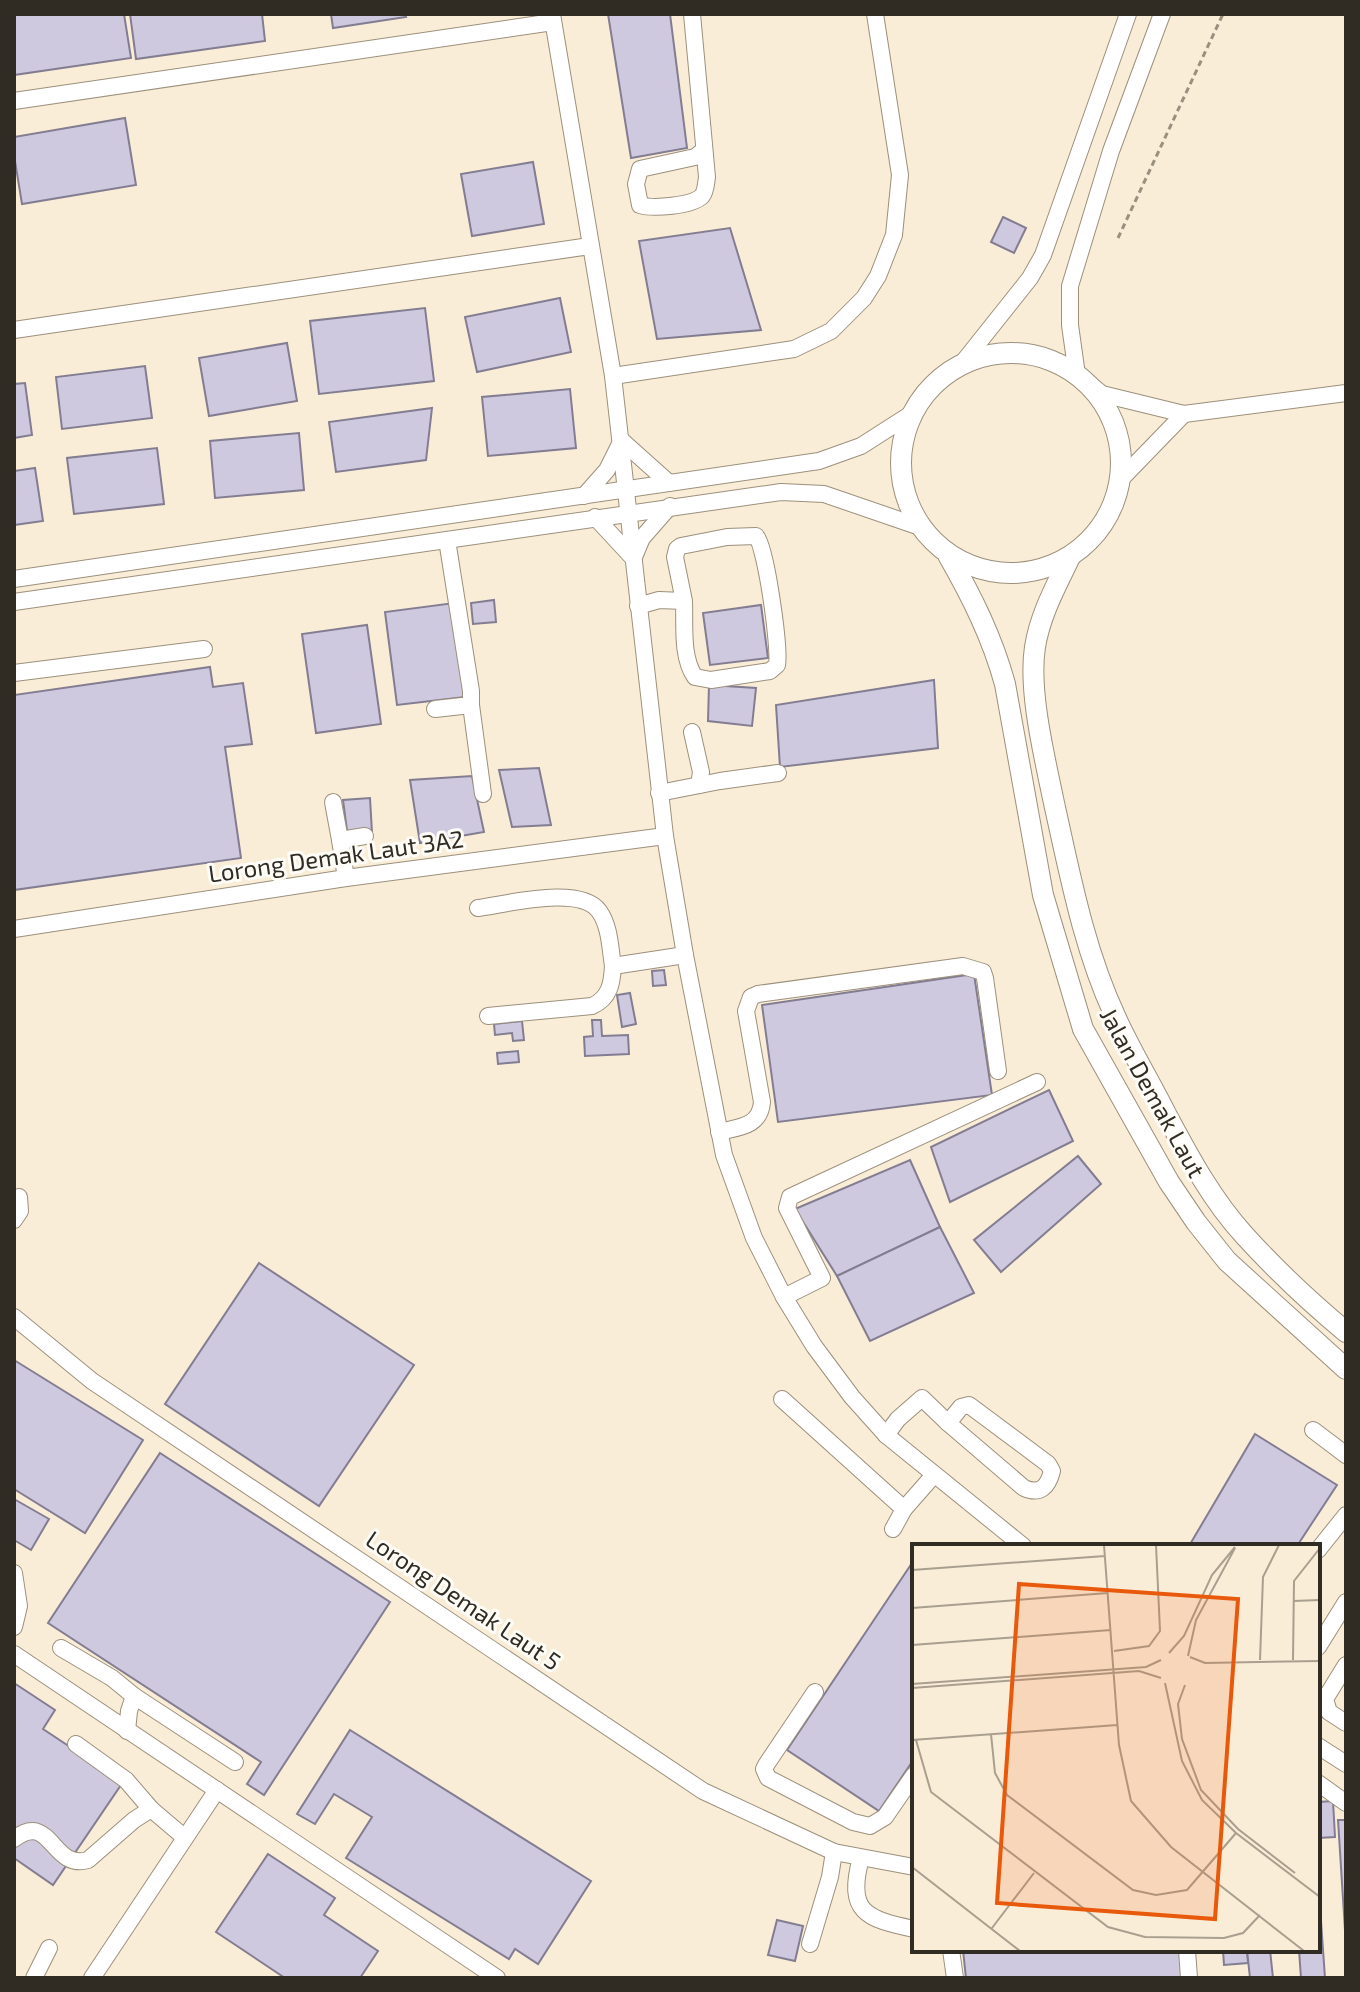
<svg xmlns="http://www.w3.org/2000/svg" width="1360" height="1992" viewBox="0 0 1360 1992" font-family="'Exo 2',sans-serif">
  <style>
    .building { fill: #cfc9df; stroke: #837d92; stroke-width: 2 }
    .lines { fill: none; stroke-linecap: round; stroke-linejoin: round }
    .minor-casing { stroke: #9c907c; stroke-width: 18 }
    .major-casing { stroke: #9c907c; stroke-width: 22 }
    .path { stroke: #999080; stroke-width: 3; stroke-dasharray: 6 4; stroke-linecap: butt }
    .minor { stroke: #fff; stroke-width: 16 }
    .major { stroke: #fff; stroke-width: 20 }
    .labels { text-anchor: middle; stroke-width: 6; stroke-linejoin: round; paint-order: stroke }
    .street-label { font-size: 24px; fill: #302b23; stroke: #fefcf7 }
    .inset-road { fill: none; stroke: #a99f8f; stroke-width: 2 }
    .view { fill: #e8590c; fill-opacity: 0.15; stroke: #e8590c; stroke-width: 4 }
    .inset-edge { fill: none; stroke: #302b23; stroke-width: 4 }
  </style>
  <rect width="100%" height="100%" fill="#faedd7"/>
  <g class="building">
    <polygon points="14,14 124,14 131,58 14,75"/>
    <polygon points="130,14 262,14 265,41 136,59"/>
    <polygon points="331,14 405,14 406,17 333,28"/>
    <polygon points="608,14 670,14 687,148 631,158"/>
    <polygon points="125,118 136,185 22,204 14,155 14,137"/>
    <polygon points="533,162 544,224 472,236 461,174"/>
    <polygon points="1003,217 1026,228 1014,253 991,242"/>
    <polygon points="730,228 761,330 657,339 639,241"/>
    <polygon points="560,298 571,352 477,372 465,317"/>
    <polygon points="425,308 434,381 319,394 310,321"/>
    <polygon points="287,343 297,401 209,416 199,358"/>
    <polygon points="145,366 152,418 62,429 56,377"/>
    <polygon points="25,383 32,435 14,438 14,384"/>
    <polygon points="570,389 576,448 488,456 482,397"/>
    <polygon points="432,408 426,460 336,472 329,422"/>
    <polygon points="299,433 304,490 215,498 210,441"/>
    <polygon points="157,448 164,504 74,514 67,458"/>
    <polygon points="35,468 43,521 14,525 14,471"/>
    <polygon points="494,600 496,622 473,624 471,603"/>
    <polygon points="454,603 465,697 397,705 385,612"/>
    <polygon points="761,605 768,658 710,665 703,613"/>
    <polygon points="367,625 381,724 316,733 302,634"/>
    <polygon points="210,667 213,687 243,683 252,744 225,747 241,858 14,890 14,695"/>
    <polygon points="934,680 938,748 780,767 776,705"/>
    <polygon points="709,685 756,688 752,726 708,721"/>
    <polygon points="539,768 551,825 512,827 499,770"/>
    <polygon points="472,776 484,832 420,843 410,780"/>
    <polygon points="370,798 372,833 348,839 343,800"/>
    <polygon points="664,970 666,985 653,986 652,971"/>
    <polygon points="974,974 992,1095 778,1122 762,1005"/>
    <polygon points="630,993 636,1024 622,1027 617,995"/>
    <polygon points="592,1020 601,1020 602,1036 628,1035 629,1054 585,1056 584,1037 593,1036"/>
    <polygon points="522,1021 524,1040 513,1041 512,1033 495,1035 494,1024"/>
    <polygon points="518,1051 519,1062 498,1064 497,1053"/>
    <polygon points="1049,1090 1073,1141 950,1202 931,1147"/>
    <polygon points="1078,1156 1101,1184 1001,1272 974,1240"/>
    <polygon points="910,1160 940,1227 837,1276 795,1209"/>
    <polygon points="940,1227 974,1293 870,1341 837,1276"/>
    <polygon points="259,1263 414,1365 319,1506 165,1404"/>
    <polygon points="14,1360 143,1440 85,1533 14,1489"/>
    <polygon points="1255,1434 1337,1485 1297,1546 1189,1546"/>
    <polygon points="160,1453 390,1602 264,1795 247,1784 261,1762 48,1623"/>
    <polygon points="14,1499 49,1519 31,1550 14,1540"/>
    <polygon points="914,1560 914,1759 879,1811 787,1750"/>
    <polygon points="14,1683 55,1710 43,1729 123,1782 53,1885 14,1858"/>
    <polygon points="350,1730 591,1881 538,1964 515,1949 509,1959 346,1858 372,1817 334,1794 315,1824 297,1814"/>
    <polygon points="1333,1801 1335,1837 1318,1838 1318,1802"/>
    <polygon points="1338,1820 1346,1820 1346,1946"/>
    <polygon points="268,1854 335,1898 324,1915 378,1951 360,1978 285,1978 216,1932"/>
    <polygon points="1318,1878 1325,1978 1301,1978 1299,1950 1318,1950"/>
    <polygon points="777,1920 803,1926 795,1961 768,1955"/>
    <polygon points="963,1950 1181,1950 1183,1978 966,1978"/>
    <polygon points="1223,1950 1247,1950 1248,1963 1224,1965"/>
    <polygon points="1247,1950 1270,1950 1273,1978 1250,1978"/>
  </g>
  <g class="lines">
    <defs>
      <g id="minor">
        <polyline points="552,14 613,376 665,836 685,955 724,1155 754,1238 784,1297 814,1346 852,1397 886,1435 1023,1546"/>
        <path d="M692,14L707,177C706,183 706,191 702,196C692,206 653,209 640,205L636,184L640,169L695,157L704,150"/>
        <polyline points="14,101 553,22"/>
        <polyline points="14,330 590,246"/>
        <polyline points="960,366 1030,278 1043,255 1128,14"/>
        <polyline points="1077,375 1070,325 1070,286 1111,151 1162,14"/>
        <polyline points="613,376 794,349 831,331 864,298 878,276 894,235 900,175 875,14"/>
        <polyline points="1087,382 1102,394 1184,414 1346,393"/>
        <polyline points="621,440 669,483"/>
        <polyline points="1121,479 1184,414"/>
        <polyline points="584,496 607,470 621,442"/>
        <polyline points="595,517 633,558"/>
        <polyline points="634,557 642,538 670,506"/>
        <polyline points="14,579 819,461 861,446 911,414"/>
        <polyline points="14,602 781,492 824,494 920,527"/>
        <path d="M638,606L659,600L684,601L675,557L677,549L681,546L727,537L756,536C766,546 780,648 777,665L770,671L711,680L695,677C681,657 685,624 684,601"/>
        <polyline points="14,673 204,649"/>
        <polyline points="471,705 483,794"/>
        <polyline points="435,709 471,705 471,691 447,540"/>
        <polyline points="692,732 701,772 699,785"/>
        <polyline points="659,793 720,781 778,773"/>
        <polyline points="333,802 340,840"/>
        <polyline points="346,878 340,840 365,836"/>
        <path d="M478,908C508,904 580,885 599,911C610,926 610,948 613,966"/>
        <polyline points="14,929 346,878 665,836"/>
        <path d="M488,1016L592,1006C610,998 612,983 613,966L685,955"/>
        <path d="M719,1132C739,1127 760,1127 762,1102L746,1011L751,997L758,994L963,966L983,972L985,978L998,1071"/>
        <polyline points="14,1220 20,1211 19,1197"/>
        <polyline points="784,1297 822,1278 787,1208 790,1197 1037,1082"/>
        <polyline points="14,1317 92,1381 703,1791 834,1852 914,1867"/>
        <polyline points="782,1399 904,1509 933,1476"/>
        <path d="M969,1405L1048,1464L1052,1471C1048,1487 1040,1495 1024,1488L948,1423L961,1407Z"/>
        <polyline points="1313,1430 1346,1455"/>
        <polyline points="886,1435 898,1419 922,1398 948,1423"/>
        <polyline points="893,1529 904,1509"/>
        <polyline points="1318,1550 1346,1515"/>
        <polyline points="14,1573 19,1606 14,1627"/>
        <polyline points="1318,1647 1346,1602"/>
        <polyline points="61,1648 112,1678 134,1696 129,1711 127,1731"/>
        <polyline points="14,1654 497,1978"/>
        <polyline points="1346,1665 1325,1699 1329,1712 1346,1723"/>
        <polyline points="815,1692 766,1765 764,1769 768,1778 853,1822 870,1826 885,1817 914,1775"/>
        <polyline points="134,1696 235,1762"/>
        <polyline points="76,1744 126,1780 151,1809"/>
        <polyline points="1318,1746 1346,1764"/>
        <polyline points="1318,1783 1346,1803"/>
        <path d="M14,1839C51,1810 52,1871 88,1860L134,1820L151,1809L184,1837"/>
        <path d="M861,1858C846,1912 866,1919 914,1929"/>
        <polyline points="810,1944 830,1877 834,1852"/>
        <polyline points="951,1950 955,1978"/>
        <polyline points="1187,1950 1189,1978"/>
        <polyline points="34,1978 49,1948"/>
        <polyline points="92,1978 217,1790"/>
      </g>
      <g id="major">
        <circle cx="1011" cy="463" r="110"/>
        <path d="M948,555C972,597 992,637 1005,684L1043,895L1083,1029L1169,1182L1196,1222L1227,1261L1346,1369"/>
        <path d="M1070,557C1056,586 1040,615 1035,647C1028,691 1045,759 1054,803C1070,875 1084,950 1116,1018C1131,1051 1150,1082 1166,1114C1189,1157 1212,1200 1245,1236C1276,1270 1310,1302 1346,1332"/>
      </g>
    </defs>
    <use href="#minor" class="minor-casing"/>
    <use href="#major" class="major-casing"/>
    <polyline class="path" points="1118,238 1223,14"/>
    <use href="#minor" class="minor"/>
    <use href="#major" class="major"/>
  </g>
  <g class="labels">
    <g class="street-label">
      <text transform="translate(336 857) rotate(-8)" y="8">Lorong Demak Laut 3A2</text>
      <text transform="translate(1152 1093) rotate(61)" y="8">Jalan Demak Laut</text>
      <text transform="translate(463 1601) rotate(34)" y="8">Lorong Demak Laut 5</text>
    </g>
  </g>
  <g transform="translate(912 1544)">
    <rect width="408" height="408" fill="#faedd7"/>
    <path class="inset-road" d="M192,1L207,201L219,257L259,303L392,407M0,26L193,12M381,57L408,56M0,64L196,49M0,101L199,86M202,107L237,102L248,87L244,1M257,109L272,92L300,31L323,3M276,112L284,76L323,4M278,113L293,119L408,117M348,116L351,33L367,1M381,116L382,37L408,4M253,139L270,217L290,256L324,289L408,353M0,140L234,123L249,116M273,141L266,160L270,195L289,246L326,285L383,329M0,144L227,127L249,134M79,190L83,229L95,251L221,346L244,351L275,346L324,289M0,196L205,181M4,196L19,248L196,383L233,393L312,394L331,389L348,371M0,323L108,407M80,384L122,329"/>
    <path class="view" d="M107,40L326,55L303,375L85,359Z"/>
    <rect width="408" height="408" class="inset-edge"/>
  </g>
  <rect width="1360" height="1992" fill="none" stroke="#302b23" stroke-width="32"/>
</svg>
